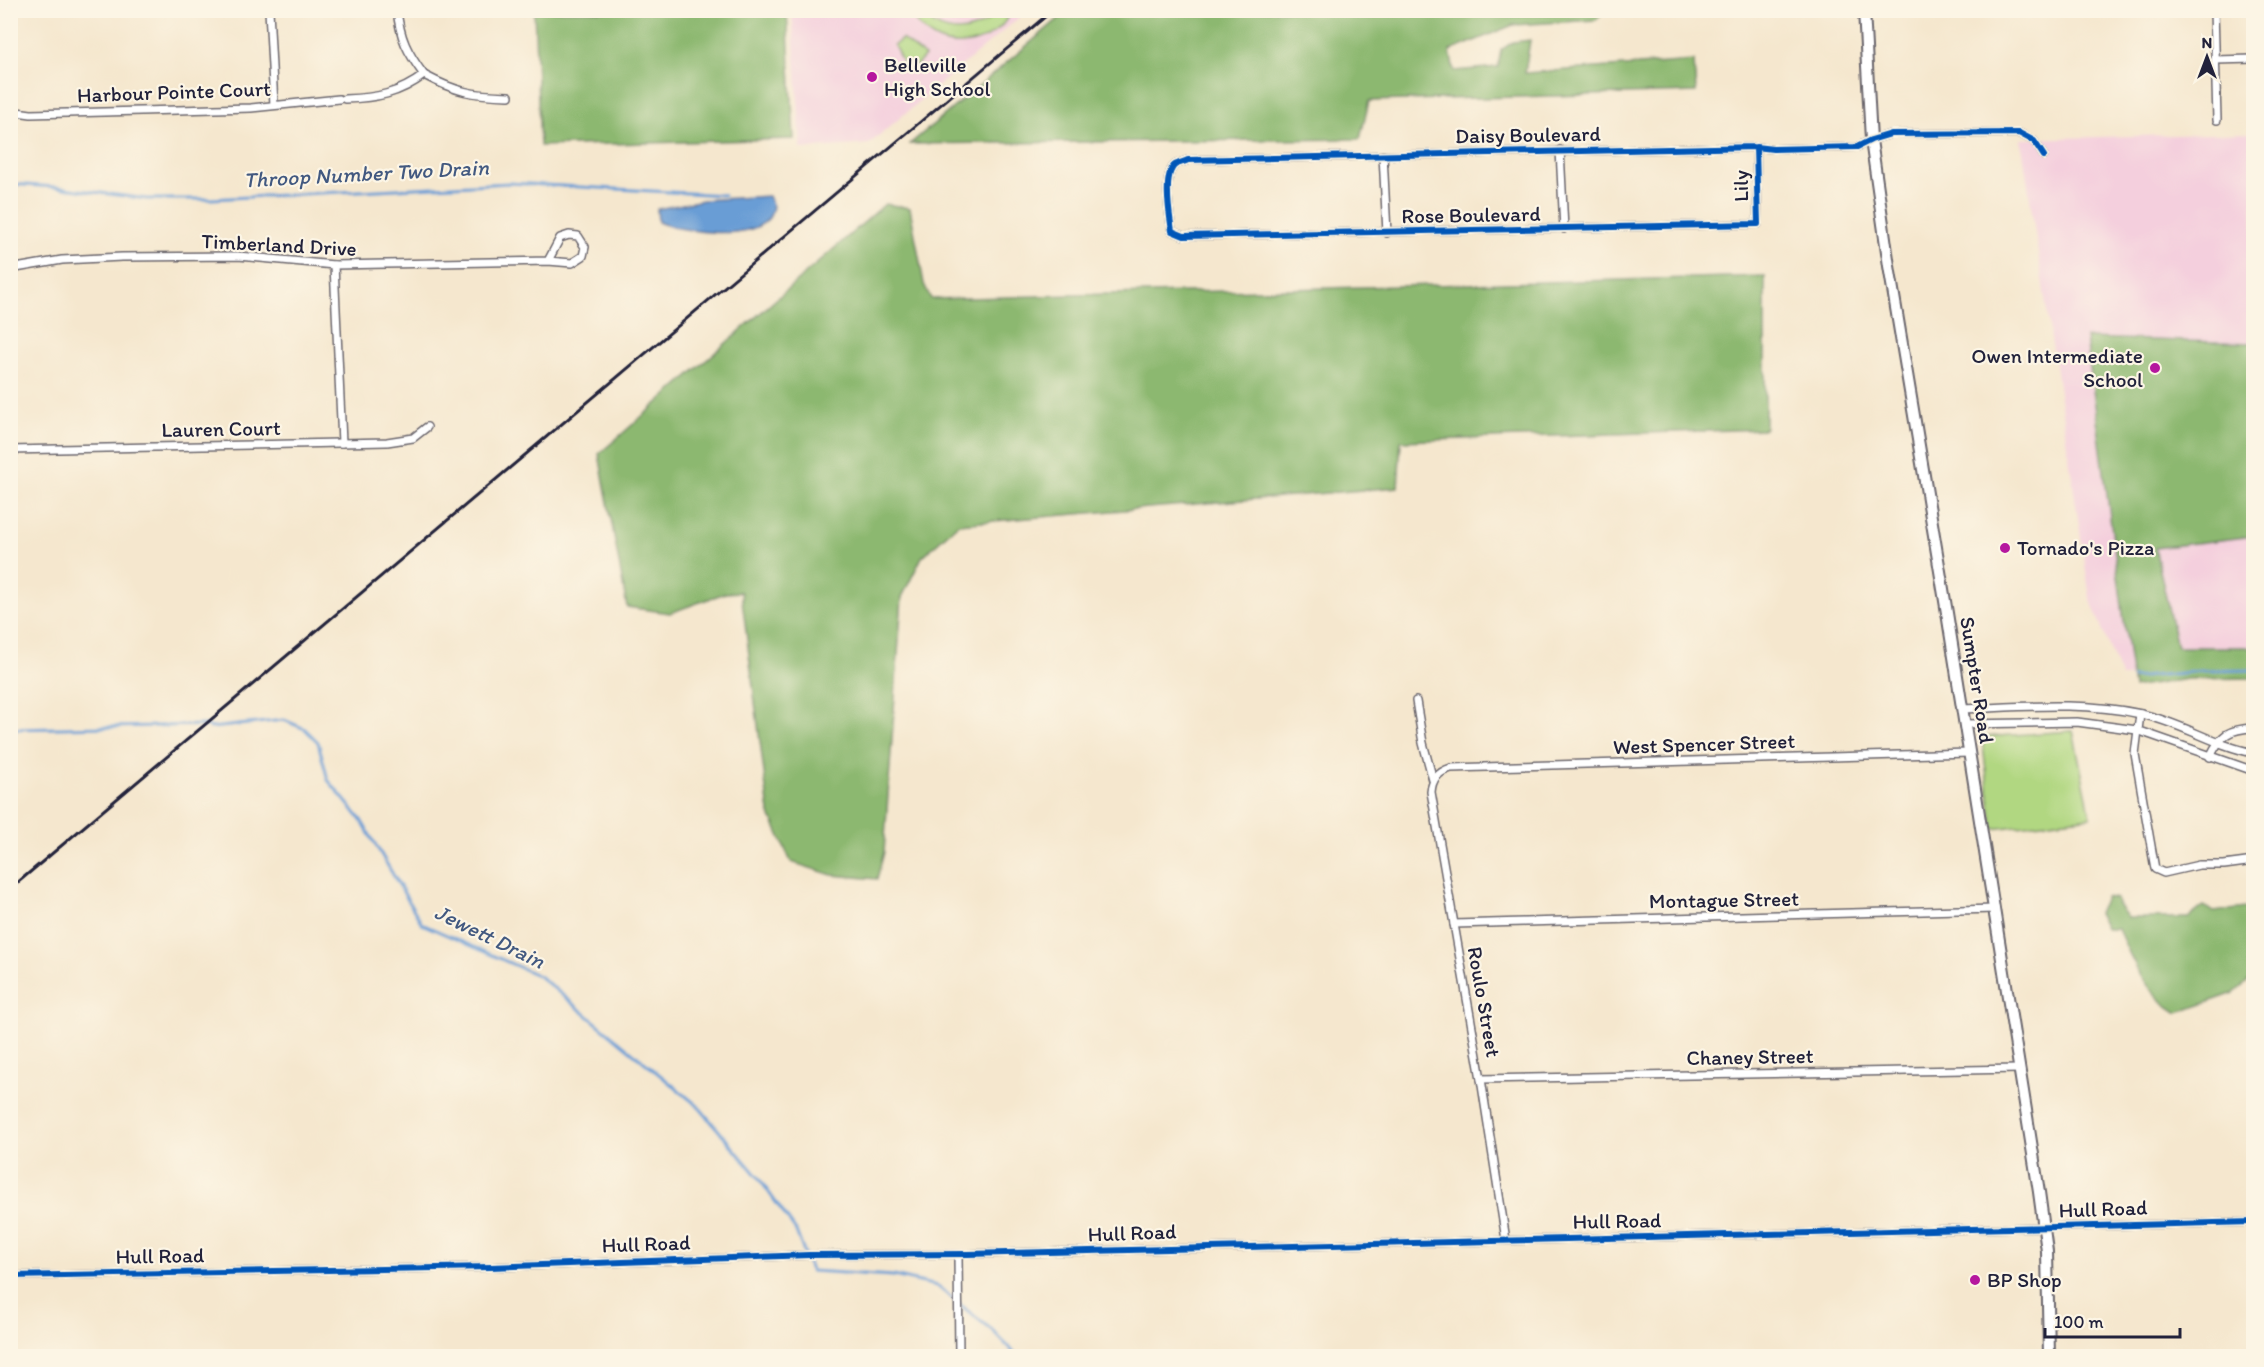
<svg xmlns="http://www.w3.org/2000/svg" width="2264" height="1367" viewBox="0 0 2264 1367" font-family="Itim,sans-serif">
  <style>
    .built { fill: #f4cfdd }
    .green { fill: #b1d781; stroke: #6a7c5e; stroke-width: 1.5 }
    .forest { fill: #8cb86f; stroke: #576d55; stroke-width: 1.5 }
    .water { fill: #699dd5; stroke: #466088; stroke-width: 1.5 }
    .lines { fill: none; stroke-linecap: round; stroke-linejoin: round }
    .stream { stroke: #699dd5; stroke-width: 3 }
    .street-casing { stroke: #6c676e; stroke-width: 10 }
    .secondary-casing { stroke: #6c676e; stroke-width: 14 }
    .street { stroke: #fff; stroke-width: 7 }
    .secondary { stroke: #fff; stroke-width: 10 }
    .rail { stroke: #22223b; stroke-width: 3 }
    .cycleway-casing { stroke: #fcf5e5; stroke-width: 10 }
    .cycleway { stroke: #0057b8; stroke-width: 6 }
    .poi-dot { fill: #b5179e; stroke: #fcf5e5; stroke-width: 2 }
    .labels { text-anchor: middle; stroke-width: 4.5; stroke-linejoin: round; paint-order: stroke }
    .poi-label { font-size: 21px; fill: #22223b; stroke: #fcf5e5; text-anchor: start }
    .street-label { font-size: 21px; fill: #22223b; stroke: #fcf5e5 }
    .water-label { font-size: 22px; font-style: italic; fill: #425980; stroke: #fcf5e5 }
  </style>
  <rect width="100%" height="100%" fill="#fcf5e5"/>
  <filter id="ink" filterUnits="userSpaceOnUse"><feTurbulence type="fractalNoise" baseFrequency=".0167" numOctaves="2"/><feDisplacementMap in="SourceGraphic" scale="12" xChannelSelector="R" yChannelSelector="G"/><feConvolveMatrix kernelMatrix="1 2 1 2 8 2 1 2 1" color-interpolation-filters="sRGB"/></filter>
  <filter id="wash" filterUnits="userSpaceOnUse"><feTurbulence type="fractalNoise" baseFrequency=".008" numOctaves="4" result="noise"/><feDisplacementMap in="SourceGraphic" scale="24" xChannelSelector="R" yChannelSelector="G"/><feGaussianBlur stdDeviation="1.35" result="paint"/><feColorMatrix in="noise" values="0 0 0 0 0 0 0 0 0 0 0 0 0 0 0 0 0 1.4 0 .05"/><feComposite in="paint" operator="in"/></filter>
  <g filter="url(#wash)">
    <rect width="100%" height="100%" fill="#f5e7ce"/>
    <g class="built">
      <polygon points="792,11 1027,11 869,144 801,149"/>
      <polygon points="2253,133 2253,673 2121,677 2090,598 2021,139"/>
    </g>
    <g class="green">
      <path d="M907,11H922C939,39 979,36 996,11H1011C999,39 962,53 934,38C923,32 915,21 907,11Z"/>
      <polygon points="902,39 925,56 917,65 906,70 894,45"/>
      <polygon points="2073,731 2091,817 1993,829 1982,737"/>
    </g>
    <g class="forest">
      <polygon points="1069,10 1606,11 1596,20 1513,25 1450,51 1454,71 1498,67 1501,50 1513,42 1530,40 1525,73 1694,61 1696,92 1369,101 1360,139 910,144"/>
      <polygon points="534,11 787,11 794,139 540,146"/>
      <polygon points="885,204 910,208 924,284 931,299 1765,276 1765,429 1401,441 1398,487 958,524 922,557 902,597 884,852 877,879 832,875 791,862 769,812 741,592 725,593 670,613 627,607 599,454"/>
      <polygon points="2086,338 2253,343 2253,536 2155,548 2177,647 2253,647 2253,678 2187,679 2133,688"/>
      <path d="M2105,897L2117,899L2118,905L2128,918H2188L2204,906L2213,912L2253,907V977L2234,993L2178,1013C2147,996 2132,960 2118,929H2107L2098,914Z"/>
    </g>
    <path class="water" d="M768,196L773,206C772,211 771,216 768,219C749,241 682,232 658,222L657,209L703,200Z"/>
    <g class="lines">
      <g class="stream">
        <polyline points="10,184 56,187 147,199 211,199 509,183 724,195"/>
        <polyline points="2132,678 2201,671 2254,670"/>
        <polyline points="10,729 207,725 211,728 284,720 305,729 318,742 328,780 361,820 422,924 539,976 698,1106 758,1177 796,1231 811,1271 894,1276 937,1286 993,1331 1017,1356"/>
      </g>
    </g>
  </g>
  <g filter="url(#ink)">
    <g class="lines">
      <defs>
        <g id="street">
          <polyline points="269,10 274,105"/>
          <path d="M397,10C400,38 407,52 424,75"/>
          <polyline points="2214,10 2217,120"/>
          <polyline points="2215,60 2254,59"/>
          <path d="M345,99C376,98 399,94 424,75C456,92 472,95 509,96"/>
          <polyline points="10,111 31,114 251,108 339,99"/>
          <path d="M1756,147L1758,224L1184,236L1172,231C1170,217 1162,175 1175,165C1178,163 1184,162 1188,160L1756,147L1773,149L1857,147L1871,140L1891,134L2019,133L2034,141L2044,156"/>
          <polyline points="1560,150 1564,229"/>
          <polyline points="1383,155 1387,233"/>
          <polyline points="334,265 342,443"/>
          <polyline points="10,269 62,260 122,257 238,256 334,265 548,261 572,263 583,256 585,247 578,236 569,235 560,238 548,261"/>
          <polyline points="10,450 387,442 413,438 427,427"/>
          <polyline points="1416,701 1423,743 1433,780"/>
          <path d="M1962,709C2021,707 2083,701 2141,714C2180,722 2215,746 2254,753"/>
          <polyline points="2140,714 2135,754 2155,869 2164,873 2199,865 2224,865 2254,861"/>
          <polyline points="1964,724 2077,722 2137,730 2254,771"/>
          <path d="M2210,757C2221,734 2229,729 2254,728"/>
          <polyline points="1454,924 1995,909"/>
          <polyline points="1481,1079 2020,1069"/>
          <path d="M1506,1240L1481,1079L1431,792C1432,779 1438,772 1451,768L1969,753"/>
          <polyline points="958,1254 959,1356"/>
          <polyline points="10,1276 491,1267 809,1255 968,1254 2254,1222"/>
        </g>
        <polyline id="secondary" points="1864,10 1871,140 1889,266 1947,613 2039,1192 2047,1251 2049,1356"/>
      </defs>
      <use href="#street" class="street-casing"/>
      <use href="#secondary" class="secondary-casing"/>
      <use href="#street" class="street"/>
      <use href="#secondary" class="secondary"/>
      <polyline class="rail" points="10,889 1053,10"/>
      <defs>
        <g id="cycleway">
          <path d="M1756,147L1758,224L1184,236L1172,231C1170,217 1162,175 1175,165C1178,163 1184,162 1188,160L1756,147L1773,149L1857,147L1871,140L1891,134L2019,133L2034,141L2044,156"/>
          <polyline points="10,1276 491,1267 809,1255 968,1254 2254,1222"/>
        </g>
      </defs>
      <use href="#cycleway" class="cycleway-casing"/>
      <use href="#cycleway" class="cycleway"/>
    </g>
  </g>
  <g class="poi-dot">
    <circle cx="872" cy="77" r="6"/>
    <circle cx="2155" cy="368" r="6"/>
    <circle cx="2005" cy="548" r="6"/>
    <circle cx="1975" cy="1280" r="6"/>
  </g>
  <g class="labels">
    <g class="poi-label">
      <text x="884" y="72">Belleville<tspan x="884" dy="24">High School</tspan></text>
      <text x="2143" y="363" text-anchor="end">Owen Intermediate<tspan x="2143" dy="24">School</tspan></text>
      <text x="2017" y="555">Tornado's Pizza</text>
      <text x="1987" y="1287">BP Shop</text>
    </g>
    <g class="street-label">
      <text transform="translate(174 92) rotate(-2)" y="7">Harbour Pointe Court</text>
      <text transform="translate(1528 135) rotate(-1)" y="7">Daisy Boulevard</text>
      <text transform="translate(1741 186) rotate(-91)" y="7">Lily</text>
      <text transform="translate(1471 215) rotate(-1)" y="7">Rose Boulevard</text>
      <text transform="translate(279 245) rotate(3)" y="7">Timberland Drive</text>
      <text transform="translate(221 429) rotate(-1)" y="7">Lauren Court</text>
      <text transform="translate(1977 680) rotate(81)" y="7">Sumpter Road</text>
      <text transform="translate(1704 744) rotate(-2)" y="7">West Spencer Street</text>
      <text transform="translate(1724 900) rotate(-1)" y="7">Montague Street</text>
      <text transform="translate(1484 1002) rotate(80)" y="7">Roulo Street</text>
      <text transform="translate(1750 1057) rotate(-1)" y="7">Chaney Street</text>
      <text transform="translate(2103 1209) rotate(-2)" y="7">Hull Road</text>
      <text transform="translate(1617 1221) rotate(-1)" y="7">Hull Road</text>
      <text transform="translate(1132 1233) rotate(-2)" y="7">Hull Road</text>
      <text transform="translate(646 1244) rotate(-2)" y="7">Hull Road</text>
      <text transform="translate(160 1256) rotate(-1)" y="7">Hull Road</text>
    </g>
    <g class="water-label">
      <text transform="translate(366 173) rotate(-3)" y="8">Throop Number Two Drain</text>
      <text transform="translate(490 936) rotate(26)" y="8">Jewett Drain</text>
    </g>
  </g>
  <rect width="2264" height="1367" fill="none" stroke="#fcf5e5" stroke-width="36"/>
  <g transform="translate(2207 57)" stroke="#fcf5e5" stroke-width="4.5" paint-order="stroke">
  <path d="M0-4.5L10 22L0 15L-10 22Z" fill="#22223b"/>
  <text y="-9" font-size="16" font-weight="bold" text-anchor="middle" fill="#22223b">N</text>
  </g>
  <path d="M2045 1328v9h135v-9" fill="none" stroke="#22223b" stroke-width="3"/>
  <text x="2054" y="1328" font-size="18" fill="#22223b" stroke="#fcf5e5" stroke-width="4.5" paint-order="stroke">100 m</text>
</svg>
